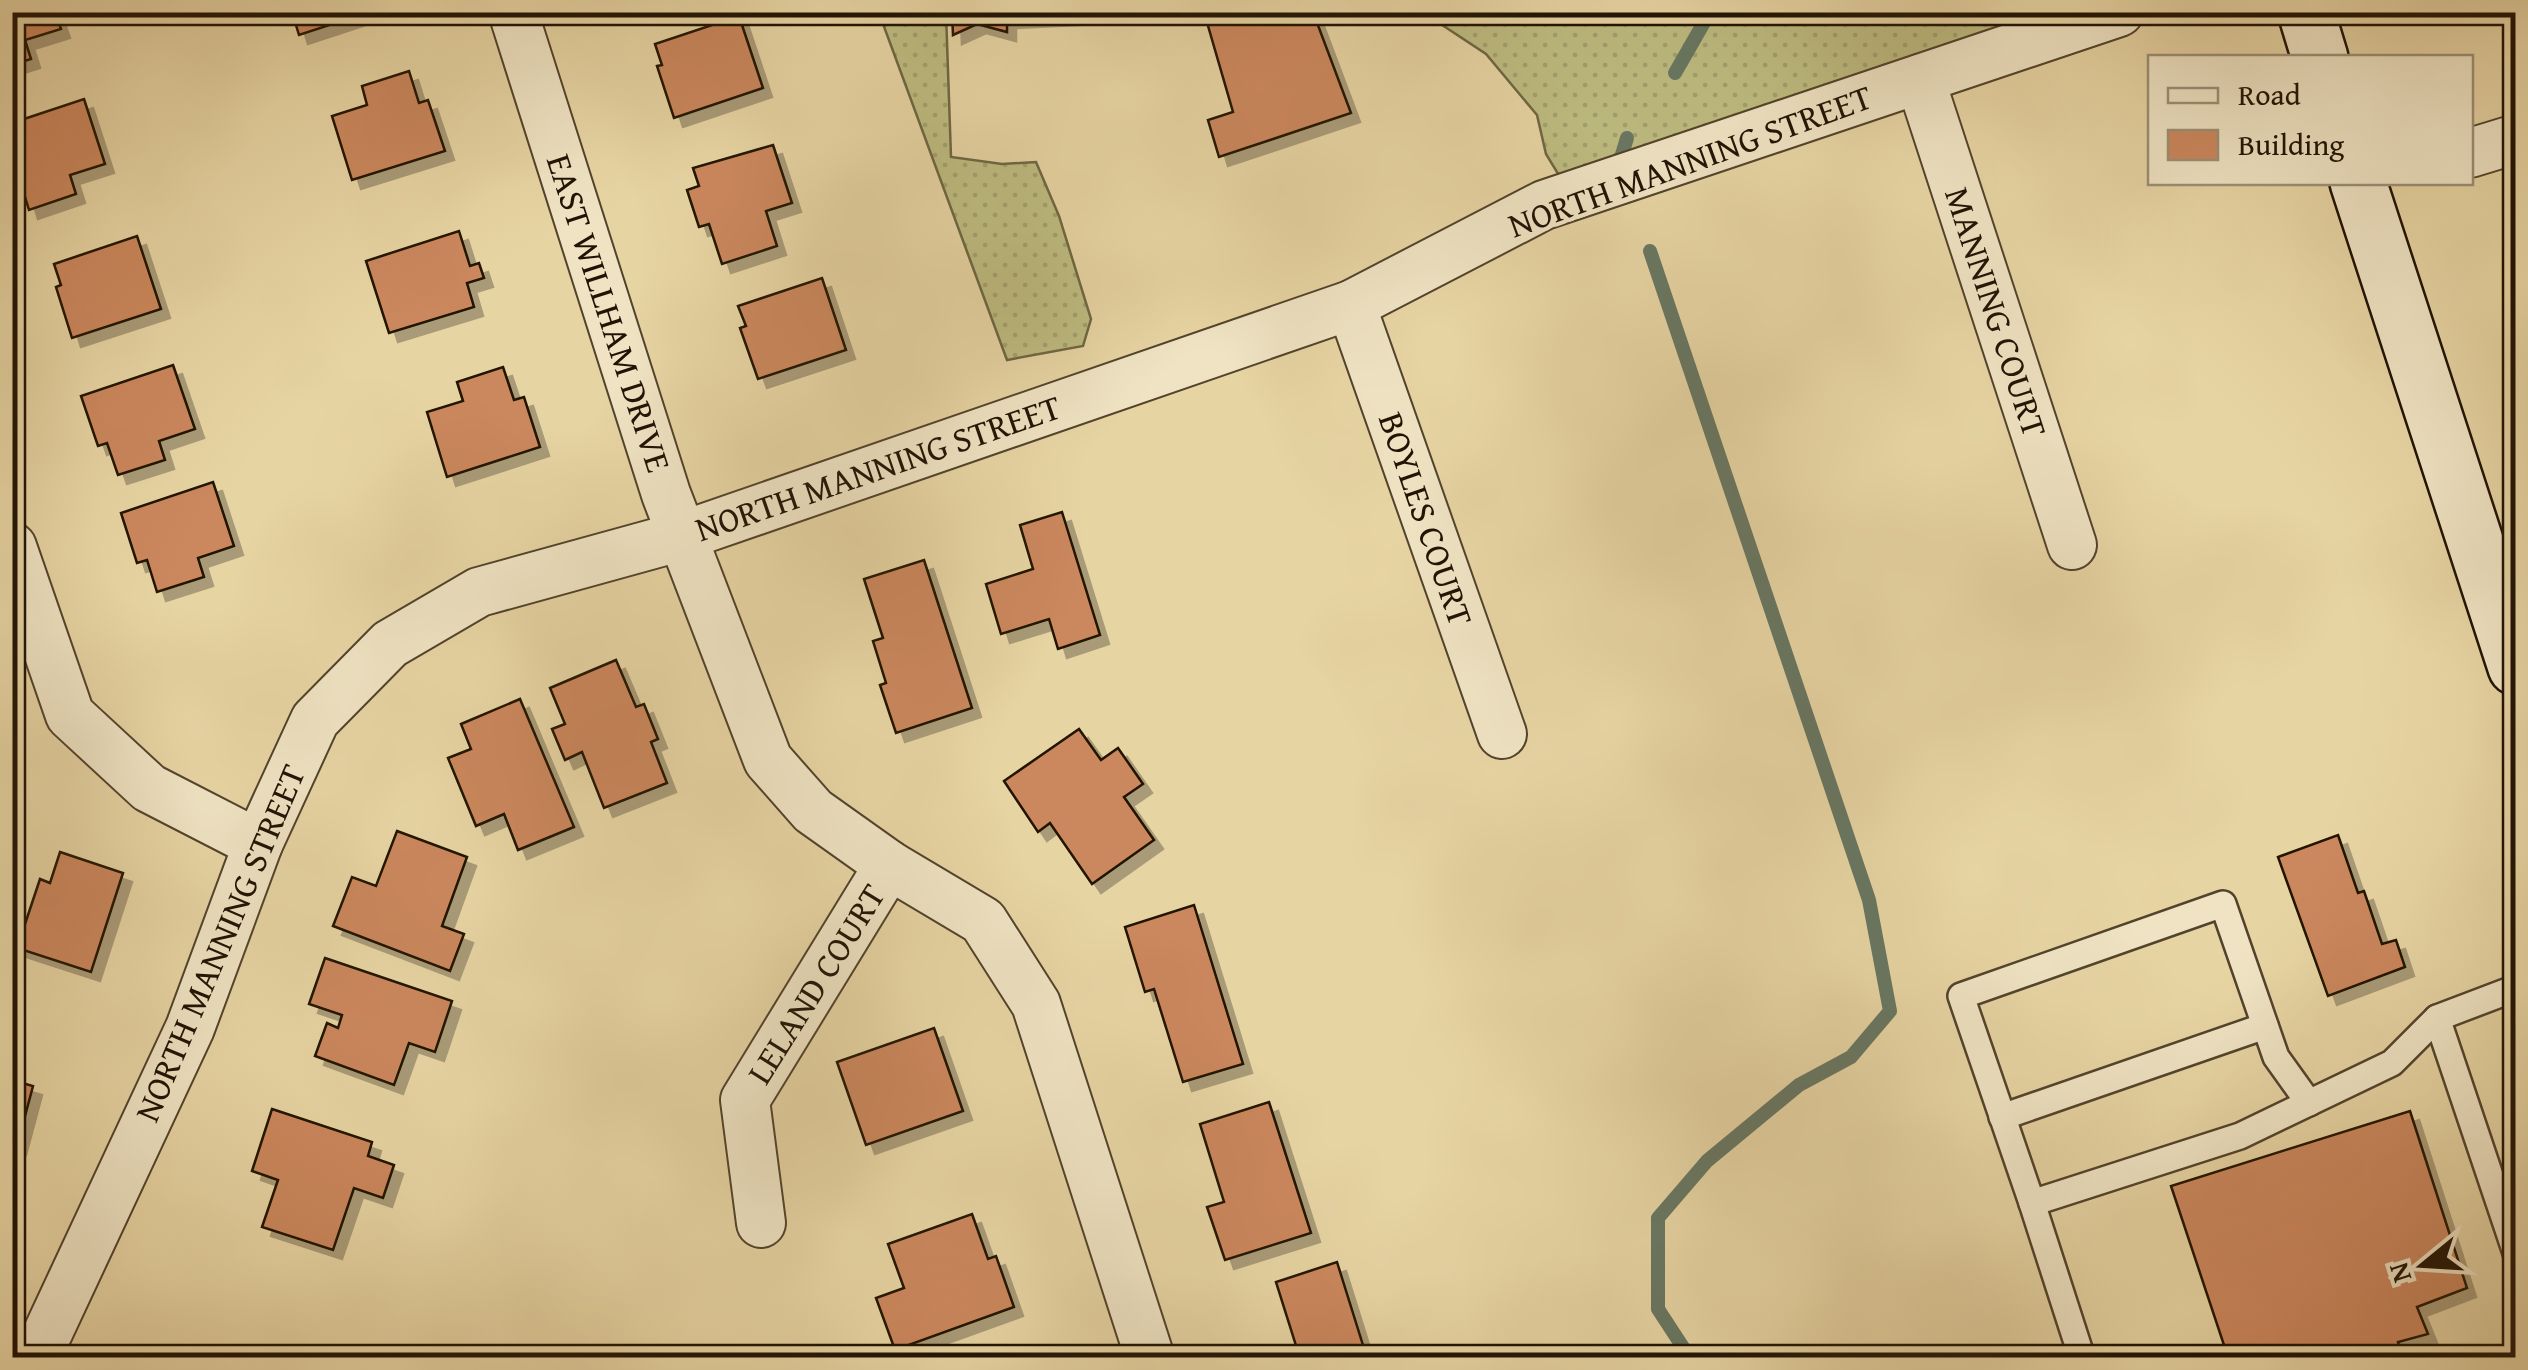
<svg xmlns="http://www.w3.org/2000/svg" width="2528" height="1370" viewBox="0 0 2528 1370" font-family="'Gentium Book Plus',serif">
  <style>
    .grass { fill: url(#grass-dots); stroke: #6e6742; stroke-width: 2.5 }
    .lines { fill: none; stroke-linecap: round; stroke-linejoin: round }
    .stream { stroke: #687762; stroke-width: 14 }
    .building { fill: #cb875d; stroke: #201304; stroke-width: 2.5; filter: url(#shadow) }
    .lane-casing { stroke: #52432c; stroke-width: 30 }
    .street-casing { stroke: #52432c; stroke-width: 52 }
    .secondary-casing { stroke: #201304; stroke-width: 60 }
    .lane { stroke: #efe3c3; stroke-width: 25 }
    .street { stroke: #efe3c3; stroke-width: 48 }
    .secondary { stroke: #efe3c3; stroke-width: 55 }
    .labels { text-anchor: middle; stroke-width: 8; stroke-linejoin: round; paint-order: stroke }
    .street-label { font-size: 35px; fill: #201304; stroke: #efe3c3 }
  </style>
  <defs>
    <pattern id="grass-dots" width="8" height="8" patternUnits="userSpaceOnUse" patternTransform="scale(2.5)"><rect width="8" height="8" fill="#bdbb80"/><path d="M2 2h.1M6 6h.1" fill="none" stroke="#a2a06d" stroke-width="1.8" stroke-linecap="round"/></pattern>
    <filter id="shadow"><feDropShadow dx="9" dy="9" stdDeviation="0" flood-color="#0004"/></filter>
  </defs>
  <rect width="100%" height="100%" fill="#e7d4a3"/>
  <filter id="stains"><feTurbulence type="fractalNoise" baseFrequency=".002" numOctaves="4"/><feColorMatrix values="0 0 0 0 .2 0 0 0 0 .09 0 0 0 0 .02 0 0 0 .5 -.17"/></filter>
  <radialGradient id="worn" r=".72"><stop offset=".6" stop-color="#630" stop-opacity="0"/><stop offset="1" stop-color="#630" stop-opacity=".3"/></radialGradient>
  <g class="grass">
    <polygon points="879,13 946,13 951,157 1002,164 1036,162 1059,216 1091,319 1083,346 1007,360"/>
    <polygon points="1424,13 2079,13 1566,187 1546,154 1537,115 1486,54"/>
  </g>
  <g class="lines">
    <g class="stream">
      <polyline points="1675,73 1710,12"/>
      <polyline points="1620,161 1627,138"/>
      <polyline points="1650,251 1869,900 1890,1011 1851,1057 1799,1085 1707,1161 1658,1218 1658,1309 1690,1358"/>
    </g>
  </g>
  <g class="building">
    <polygon points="12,12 55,12 61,29 25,40 31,59 12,65"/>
    <polygon points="292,12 369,12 299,35"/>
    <polygon points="952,12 1153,12 1007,19 1007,32 977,24 953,35"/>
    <polygon points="1204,12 1313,12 1351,113 1219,157 1208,120 1233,112"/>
    <polygon points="739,16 763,88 674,118 657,66 662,65 655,44"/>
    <polygon points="409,71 419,103 428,100 445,151 352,180 332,116 367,105 362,86"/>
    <polygon points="84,99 105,164 70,175 76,194 29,210 19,177 12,179 12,123"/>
    <polygon points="773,145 792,203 766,211 777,246 722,264 709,224 699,227 687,190 699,186 693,168"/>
    <polygon points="459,231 470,266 479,263 484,278 467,283 474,307 389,333 366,261"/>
    <polygon points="137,236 161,309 72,338 56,287 61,285 54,264"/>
    <polygon points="822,278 846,350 758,379 740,328 746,326 738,306"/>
    <polygon points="173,365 195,429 159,441 165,460 118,475 107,443 98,446 81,396"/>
    <polygon points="503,367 514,400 524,397 540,447 447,477 427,412 463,401 457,382"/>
    <polygon points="213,482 234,546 198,558 204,577 157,592 147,560 137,563 121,513"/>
    <polygon points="1062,512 1100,635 1058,649 1049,619 1001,634 986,584 1033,569 1020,525"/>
    <polygon points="924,560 972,708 896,733 880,685 886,683 873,641 883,638 864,579"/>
    <polygon points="616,660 636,707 644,704 658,739 651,742 667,783 604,808 582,752 565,760 552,729 565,724 550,688"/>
    <polygon points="520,699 574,827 518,850 504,814 476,826 448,758 471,749 461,724"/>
    <polygon points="1079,729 1101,760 1118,748 1143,784 1124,797 1154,840 1092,884 1050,823 1038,832 1004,781"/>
    <polygon points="397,831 467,857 442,926 464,934 450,971 333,926 352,877 376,886"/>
    <polygon points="2338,835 2358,893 2364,891 2382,944 2396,940 2405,967 2328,996 2278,857"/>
    <polygon points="60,852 123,873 91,972 17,948 40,879 50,883"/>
    <polygon points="1194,905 1243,1064 1183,1082 1154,989 1145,992 1125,927"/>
    <polygon points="325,958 452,1001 435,1052 409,1043 394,1085 315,1056 327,1023 338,1028 342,1015 309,1004"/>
    <polygon points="934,1028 963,1111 866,1145 837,1062"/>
    <polygon points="12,1080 33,1086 17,1146 12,1145"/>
    <polygon points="1269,1102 1311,1233 1225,1260 1207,1207 1224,1202 1200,1124"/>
    <polygon points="272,1109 372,1142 368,1156 394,1165 383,1198 354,1188 333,1250 262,1227 278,1180 252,1171"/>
    <polygon points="2410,1111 2467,1288 2417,1307 2428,1334 2398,1342 2403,1358 2226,1358 2227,1354 2171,1186"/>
    <polygon points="972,1214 988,1259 996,1256 1014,1307 895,1350 876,1298 904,1288 888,1244"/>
    <polygon points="1337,1262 1367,1358 1279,1358 1298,1352 1276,1282"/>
  </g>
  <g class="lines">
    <defs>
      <g id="lane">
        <polyline points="2437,1018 2516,1253"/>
        <polyline points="2002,1117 2265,1026"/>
        <polyline points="2032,1203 1961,996 2223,904 2276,1057 2309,1103"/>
        <polyline points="2082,1358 2032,1203 2240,1136 2392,1063 2437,1018 2516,988"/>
      </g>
      <g id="street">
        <polyline points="513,12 666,494 768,760 813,811 889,865 983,921 1036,1004 1150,1358"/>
        <polyline points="1920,79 2072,545"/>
        <polyline points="2470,153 2516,139"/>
        <polyline points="1351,305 1502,734"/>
        <polyline points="12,547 70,715 149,788 258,844"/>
        <polyline points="761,1223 745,1100 889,865"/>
        <polyline points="36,1358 190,1028 258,844 315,720 390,644 479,592 682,536 1351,305 1544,205 2119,12"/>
      </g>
      <g id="secondary">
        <polyline points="2306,12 2320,58"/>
        <polyline points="2358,182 2516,667"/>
      </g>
    </defs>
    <use href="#lane" class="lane-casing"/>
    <use href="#street" class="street-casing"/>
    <use href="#secondary" class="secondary-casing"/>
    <use href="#lane" class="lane"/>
    <use href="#street" class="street"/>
    <use href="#secondary" class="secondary"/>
  </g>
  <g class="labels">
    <g class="street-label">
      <text transform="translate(1690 161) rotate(-20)" y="12">NORTH MANNING STREET</text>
      <text transform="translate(1996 312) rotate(72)" y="12">MANNING COURT</text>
      <text transform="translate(609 313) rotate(72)" y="12">EAST WILLHAM DRIVE</text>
      <text transform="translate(878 468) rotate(-19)" y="12">NORTH MANNING STREET</text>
      <text transform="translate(1426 519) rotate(71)" y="12">BOYLES COURT</text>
      <text transform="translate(220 943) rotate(-67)" y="12">NORTH MANNING STREET</text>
      <text transform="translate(816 984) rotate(-58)" y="12">LELAND COURT</text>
    </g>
  </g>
  <rect width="2528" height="1370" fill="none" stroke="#e7d4a3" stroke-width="50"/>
  <rect x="15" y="15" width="2498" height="1340" fill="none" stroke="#201304" stroke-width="5"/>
  <rect x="25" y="25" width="2478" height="1320" fill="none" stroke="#201304" stroke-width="2.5"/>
  <rect x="2148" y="55" width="325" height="130" fill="#efe3c3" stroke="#9c9077" stroke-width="2.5"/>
  <rect x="2168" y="88" width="50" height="15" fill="#efe3c3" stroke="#9c9077" stroke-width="2.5"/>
  <text x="2238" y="105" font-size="30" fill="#201304">Road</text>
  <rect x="2168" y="130" width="50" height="30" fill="#cb875d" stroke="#9c9077" stroke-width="2.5"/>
  <text x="2238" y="155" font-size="30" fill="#201304">Building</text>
  <g transform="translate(2423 1265) rotate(252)" stroke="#efe3c3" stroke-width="8" paint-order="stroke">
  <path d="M0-8L18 38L0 25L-18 38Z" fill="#201304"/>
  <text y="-15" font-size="28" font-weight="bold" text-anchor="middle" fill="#201304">N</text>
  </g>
  <rect width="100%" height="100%" filter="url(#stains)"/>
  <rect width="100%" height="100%" fill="url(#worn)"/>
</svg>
